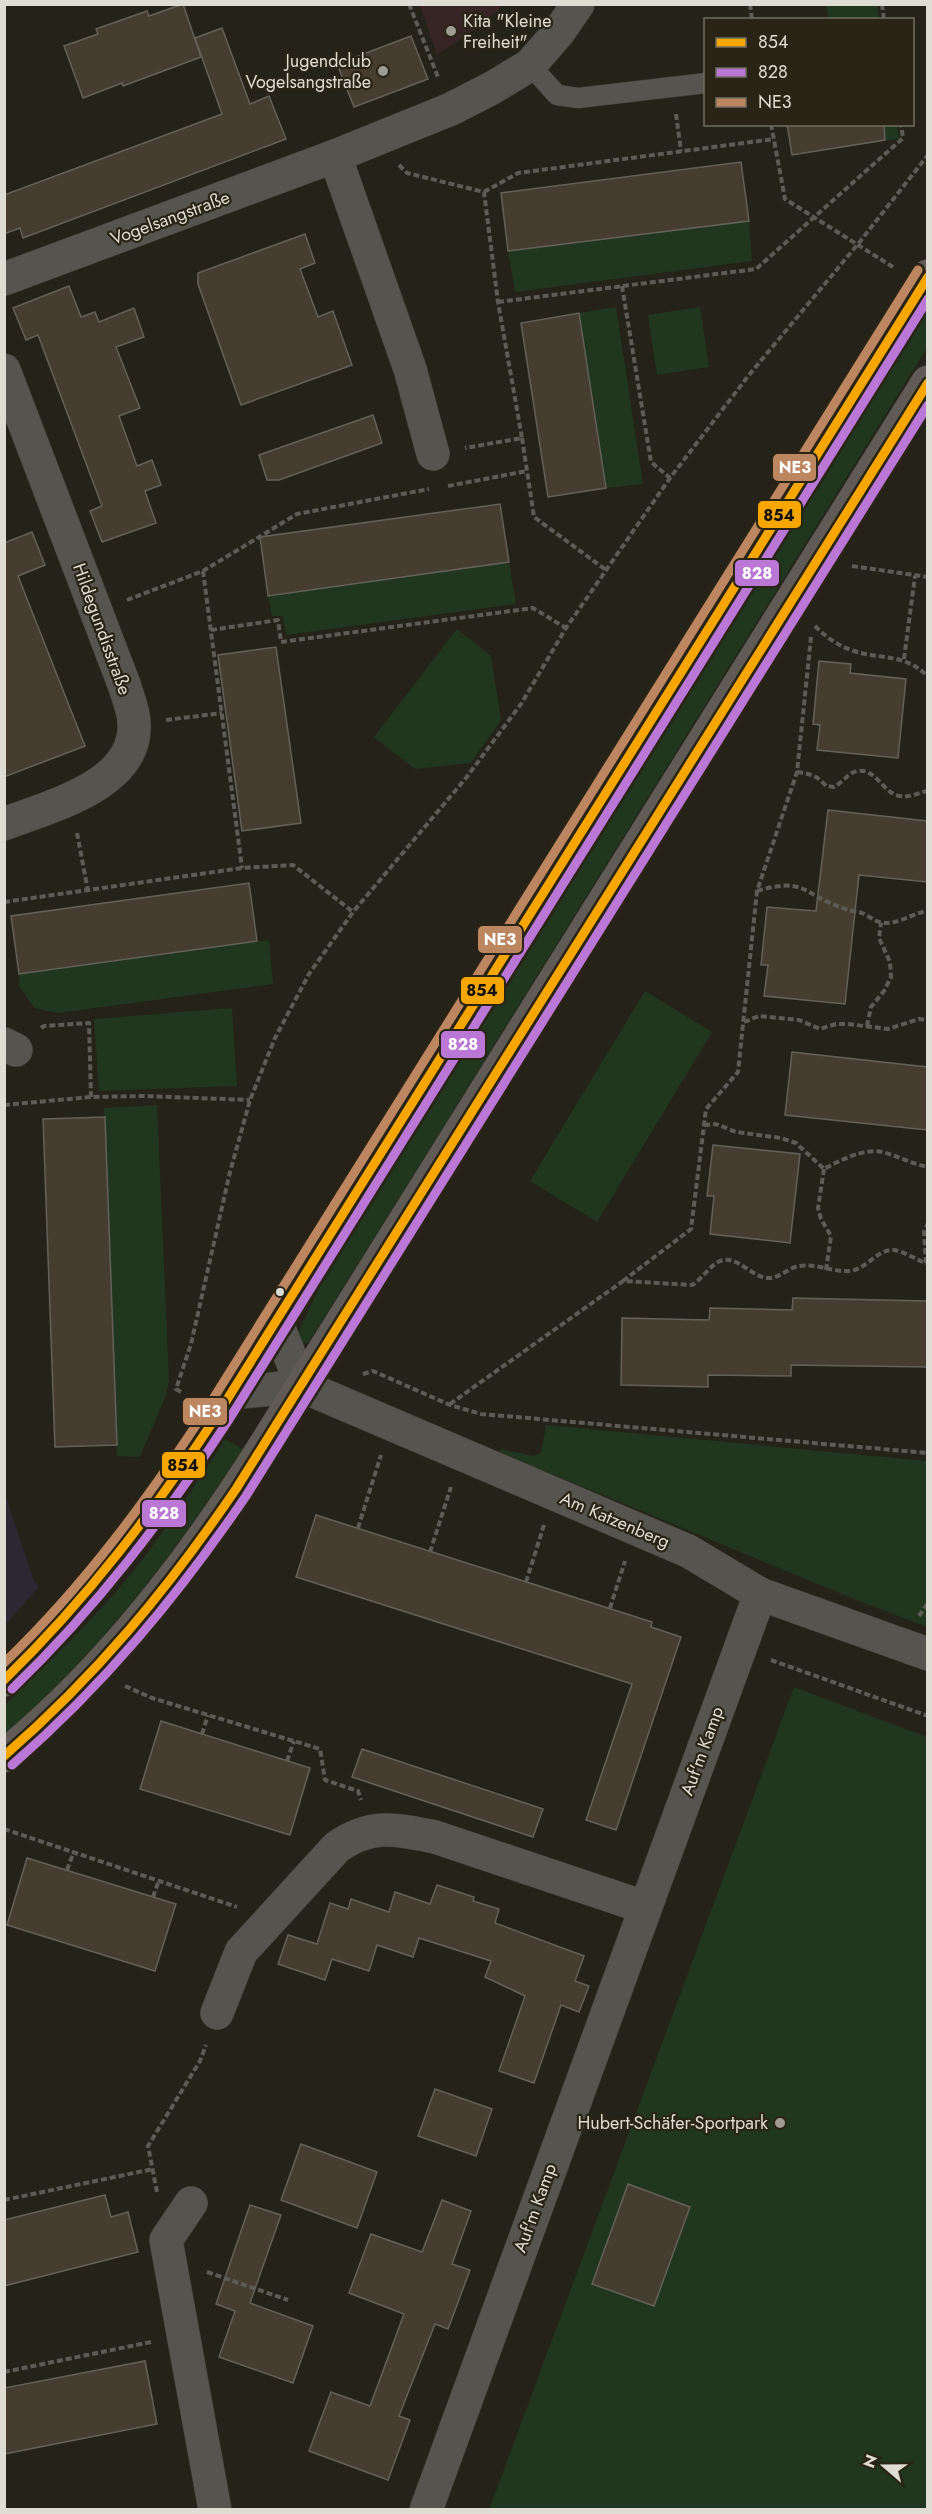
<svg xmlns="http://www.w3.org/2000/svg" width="932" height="2514" viewBox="0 0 932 2514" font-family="Jost,sans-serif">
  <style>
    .commercial { fill: #2d2734 }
    .education { fill: #362524 }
    .green { fill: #21361e }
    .building { fill: #453e30; stroke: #64615a; stroke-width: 1.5 }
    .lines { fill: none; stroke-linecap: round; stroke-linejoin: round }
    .lane-casing { stroke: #403d37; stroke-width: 21 }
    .street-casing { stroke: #403d37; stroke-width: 34 }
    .secondary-casing { stroke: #403d37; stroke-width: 34 }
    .path { stroke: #5d5b56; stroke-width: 4; stroke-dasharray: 6 3; stroke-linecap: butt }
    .lane { stroke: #56544e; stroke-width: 20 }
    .street { stroke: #56544e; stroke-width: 33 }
    .secondary { stroke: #605c55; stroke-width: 33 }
    .bus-1-casing { stroke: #292416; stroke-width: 14 }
    .bus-2-casing { stroke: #292416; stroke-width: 14 }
    .bus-3-casing { stroke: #292416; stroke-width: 14 }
    .bus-1 { stroke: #f7a600; stroke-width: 9 }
    .bus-2 { stroke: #ba77d6; stroke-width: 9 }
    .bus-3 { stroke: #bb8660; stroke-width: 9 }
    .poi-dot { fill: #9e9b92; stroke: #292416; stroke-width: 2 }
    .bus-dot { fill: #dfdcd3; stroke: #292416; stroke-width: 2 }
    .labels { text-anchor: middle; stroke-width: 4.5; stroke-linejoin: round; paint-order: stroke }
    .poi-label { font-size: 18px; fill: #dfdcd3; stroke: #292416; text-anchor: end }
    .street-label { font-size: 18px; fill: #dfdcd3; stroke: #292416 }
    .line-badge { stroke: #292416; stroke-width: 2 }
    .badge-label { font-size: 16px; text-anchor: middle; font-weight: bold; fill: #fff }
    .pale-badge-label { font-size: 16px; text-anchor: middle; font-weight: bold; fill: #111 }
  </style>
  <rect width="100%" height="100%" fill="#25221a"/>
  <polygon class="commercial" points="4,1492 34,1581 39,1587 5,1625"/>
  <polygon class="education" points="420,5 420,4 503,5 484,23 437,55"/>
  <g class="green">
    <polygon points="826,5 877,5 879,19 829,19"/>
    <polygon points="846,125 897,125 899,139 850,145"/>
    <polygon points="749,221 752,261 515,292 508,251"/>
    <polygon points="616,307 643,484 606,488 579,313"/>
    <polygon points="700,307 709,367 657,375 648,315"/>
    <polygon points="927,310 927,348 381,1227 308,1343 300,1344 296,1337 318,1290"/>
    <polygon points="509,562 516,604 286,635 283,616 272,616 268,596"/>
    <polygon points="457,629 491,656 501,720 471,763 415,769 374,737"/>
    <polygon points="269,940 273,984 58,1013 34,1008 19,986 19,974"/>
    <polygon points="645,991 712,1032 597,1222 530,1181"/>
    <polygon points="232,1008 237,1086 99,1091 94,1019"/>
    <polygon points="157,1105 169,1380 166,1395 140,1457 117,1456 104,1108"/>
    <polygon points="546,1425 927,1461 927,1627 854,1599 499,1452 501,1449 534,1456 541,1453"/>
    <path d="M225,1439L243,1449C187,1534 127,1616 55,1687C38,1703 23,1721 5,1734V1705C48,1663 92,1621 131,1574C165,1531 196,1485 225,1439Z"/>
    <polygon points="794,1687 927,1737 927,2509 489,2510"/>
  </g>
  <g class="building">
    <polygon points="183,4 201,57 123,86 122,83 83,98 64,46 98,34 96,29 147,11 149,16"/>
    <polygon points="222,28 250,104 269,96 286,139 23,238 20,228 4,234 4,195 222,114 195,38"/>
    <polygon points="411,36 428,79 354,107 337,64"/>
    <polygon points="787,124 884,124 885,140 792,155"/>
    <polygon points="741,162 749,221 508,251 501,193"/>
    <polygon points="305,234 315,263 300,269 318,317 333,311 352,365 241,405 198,284 198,273"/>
    <polygon points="69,286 81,317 95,312 99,322 134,308 144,337 116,347 140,408 119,416 137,466 152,460 161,485 145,491 156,523 102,542 90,511 102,506 38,335 26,340 13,308"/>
    <polygon points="579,313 606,488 548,497 521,323"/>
    <polygon points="373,415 382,443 279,480 267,480 259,455"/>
    <polygon points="500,504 509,562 268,596 260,537"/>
    <polygon points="32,532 45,565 18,576 85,746 4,777 4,543"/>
    <polygon points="276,647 301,823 242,831 218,655"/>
    <polygon points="819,661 851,664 850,673 906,679 898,758 817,750 820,725 813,724"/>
    <polygon points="828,810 927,821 927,882 859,875 845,1004 764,996 768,965 761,965 767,907 816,911"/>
    <polygon points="249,883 257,941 19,974 11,916"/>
    <polygon points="792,1052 927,1067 927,1130 785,1115"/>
    <polygon points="105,1117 117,1445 55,1447 43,1119"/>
    <polygon points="713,1145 800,1154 790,1243 710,1234 714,1196 707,1196"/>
    <polygon points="793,1298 927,1301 927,1367 791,1365 791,1376 708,1375 708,1387 621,1385 622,1318 709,1320 710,1308 792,1310"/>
    <polygon points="316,1515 652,1622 651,1627 681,1637 616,1830 586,1820 632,1684 296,1577"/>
    <polygon points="161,1721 310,1768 290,1835 140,1789"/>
    <polygon points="362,1749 543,1809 533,1837 352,1777"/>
    <polygon points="27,1858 176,1904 155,1971 7,1925"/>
    <polygon points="437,1885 474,1897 473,1901 499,1909 495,1923 584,1956 575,1981 589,1986 579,2012 561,2005 534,2083 499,2071 525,1996 485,1977 491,1961 419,1938 413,1957 377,1945 369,1971 332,1959 325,1980 278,1964 288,1935 317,1944 330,1903 348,1909 351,1899 389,1912 395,1892 430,1904"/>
    <polygon points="435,2089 492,2109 476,2156 418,2136"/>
    <polygon points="301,2144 377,2172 357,2228 281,2200"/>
    <polygon points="628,2184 690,2207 654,2306 592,2284"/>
    <polygon points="105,2195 111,2217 128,2212 138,2252 4,2286 4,2220"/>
    <polygon points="442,2200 471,2211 452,2264 470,2270 448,2329 435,2324 399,2416 410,2420 388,2480 309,2451 331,2392 370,2406 404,2314 349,2293 371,2234 422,2252"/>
    <polygon points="250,2205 281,2215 250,2303 313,2326 293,2383 219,2357 235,2311 216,2304"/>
    <polygon points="145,2361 157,2424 4,2454 4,2388"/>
  </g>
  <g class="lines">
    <defs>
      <polyline id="lane" points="530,65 557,95 578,98 706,83"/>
      <g id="street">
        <polyline points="335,156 410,369 433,454"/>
        <polyline points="4,279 335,156 451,109 492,88 530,65 558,33 578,4"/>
        <path d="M4,370L125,687C128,698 134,711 134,723C138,785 50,806 4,824"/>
        <polyline points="4,1044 16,1050"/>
        <polyline points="276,1321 302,1386"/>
        <polyline points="232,1393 302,1386 688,1551 760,1594 928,1654"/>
        <path d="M217,2013L241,1952L337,1847C372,1823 395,1829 435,1837L644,1907"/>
        <polyline points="191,2203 166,2240 215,2510"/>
        <polyline points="426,2510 760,1594"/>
      </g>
      <g id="secondary">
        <path d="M4,1680C118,1576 199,1447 279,1317C311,1264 345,1212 378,1160C562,866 743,570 928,276"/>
        <path d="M4,1756C109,1670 192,1561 264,1447L928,382"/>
      </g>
    </defs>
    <use href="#lane" class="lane-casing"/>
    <use href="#street" class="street-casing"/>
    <use href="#secondary" class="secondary-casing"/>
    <g class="path">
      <polyline points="409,4 438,77"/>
      <polyline points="750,4 752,20"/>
      <polyline points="882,4 884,20"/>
      <polyline points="676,114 681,151"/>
      <polyline points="771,124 785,199 893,267"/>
      <polyline points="399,165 407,173 484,192 498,302 522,438 465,448"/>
      <polyline points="484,192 518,173 774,139"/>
      <polyline points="622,286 651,462 670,478"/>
      <polyline points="498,302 756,269 903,138 901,124"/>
      <polyline points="522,438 534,517 606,570"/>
      <polyline points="448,486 527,471"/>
      <polyline points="852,566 928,577"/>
      <polyline points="203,571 242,868"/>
      <polyline points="127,600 203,571 297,514 429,489"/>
      <path d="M815,626C826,637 838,646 854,651C882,660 906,653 928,677"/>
      <polyline points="211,630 278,620 281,642 533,608 566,628"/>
      <polyline points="904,659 915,576"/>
      <polyline points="166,720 222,713"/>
      <path d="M797,772C810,774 817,775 826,786L834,787C842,783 848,773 857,771C877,768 883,794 900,796C911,798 919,792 928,791"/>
      <polyline points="77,833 88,891"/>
      <path d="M757,891C805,877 801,893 840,907C847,910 855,911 862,913C869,916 876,922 883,923C900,924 912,913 928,911"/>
      <polyline points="4,902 242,868 293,865 353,912"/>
      <polyline points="744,1022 759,1016 799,1020 820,1029 836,1024 848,1024 888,1029 919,1019 928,1020"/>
      <polyline points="867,1026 871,1007 884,991 891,977 890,962 879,938 881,923"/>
      <polyline points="41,1028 44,1026 89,1023 91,1097"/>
      <polyline points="4,1105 91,1097 144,1096 250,1100"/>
      <path d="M704,1125L716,1124L736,1132L781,1138L796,1143L824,1169C841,1160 863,1148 882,1152C898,1156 912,1164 928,1167"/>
      <polyline points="824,1169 818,1208 821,1219 831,1236 826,1270"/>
      <polyline points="926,1263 924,1232 928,1223"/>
      <polyline points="623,1281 691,1229 706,1109 738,1072 757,891 797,772 811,637"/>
      <polyline points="363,1374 373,1371 450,1405 481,1414 928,1453"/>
      <polyline points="181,1392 176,1389 191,1344 230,1172 250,1100 275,1038 309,974 353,912 466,778 521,704 566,628 670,478 749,375 858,244 928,155"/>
      <path d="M450,1404L623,1281L692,1285C703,1279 711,1262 724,1260C741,1258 753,1279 770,1278C781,1277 790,1267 799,1266C816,1263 832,1272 849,1271C867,1270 876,1249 894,1250C905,1252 917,1260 928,1264"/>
      <polyline points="358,1528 381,1455"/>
      <polyline points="430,1552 451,1487"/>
      <polyline points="526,1582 544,1525"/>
      <polyline points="610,1608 625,1561"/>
      <polyline points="919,1616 928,1603"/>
      <polyline points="771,1660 928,1716"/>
      <polyline points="125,1686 152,1698 320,1749 325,1780 358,1791 361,1800"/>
      <polyline points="202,1734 208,1715"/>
      <polyline points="287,1761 294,1741"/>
      <polyline points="4,1829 237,1907"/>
      <polyline points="67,1870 74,1851"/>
      <polyline points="153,1897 159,1880"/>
      <polyline points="157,2192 148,2146 200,2061 206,2045"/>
      <polyline points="4,2200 153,2169"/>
      <polyline points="207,2272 288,2300"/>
      <polyline points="4,2372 151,2342"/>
    </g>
    <use href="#lane" class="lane"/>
    <use href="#street" class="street"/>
    <use href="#secondary" class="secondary"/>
    <defs>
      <g id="bus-1">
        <path d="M4,1680C88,1598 154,1511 218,1414L928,277"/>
        <path d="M4,1756C96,1676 168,1589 236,1489L928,383"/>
      </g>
      <g id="bus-2">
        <path d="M12,1689C98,1606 163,1520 228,1421L928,299"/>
        <path d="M12,1765C104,1685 177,1597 246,1496L928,405"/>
      </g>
      <path id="bus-3" d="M4,1663C84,1586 148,1499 208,1407L918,270"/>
    </defs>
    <use href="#bus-1" class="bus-1-casing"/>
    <use href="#bus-2" class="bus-2-casing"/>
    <use href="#bus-3" class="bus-3-casing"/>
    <use href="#bus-1" class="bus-1"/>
    <use href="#bus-2" class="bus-2"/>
    <use href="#bus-3" class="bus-3"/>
  </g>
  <g class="poi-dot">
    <circle cx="451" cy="31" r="6"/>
    <circle cx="383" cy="71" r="6"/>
    <circle cx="780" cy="2123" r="6"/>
  </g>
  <circle class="bus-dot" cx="280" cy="1292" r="5"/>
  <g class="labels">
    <g class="poi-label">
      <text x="463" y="27" text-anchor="start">Kita "Kleine<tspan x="463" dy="21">Freiheit"</tspan></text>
      <text x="371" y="67">Jugendclub<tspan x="371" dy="21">Vogelsangstraße</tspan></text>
      <text x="768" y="2129">Hubert-Schäfer-Sportpark</text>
    </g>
    <g class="street-label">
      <text transform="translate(170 218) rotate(-20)" y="6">Vogelsangstraße</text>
      <text transform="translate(102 629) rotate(70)" y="6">Hildegundisstraße</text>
      <text transform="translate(615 1520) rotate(23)" y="6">Am Katzenberg</text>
      <text transform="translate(702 1751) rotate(-70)" y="6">Auf'm Kamp</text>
      <text transform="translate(535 2208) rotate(-70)" y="6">Auf'm Kamp</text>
    </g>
  </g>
  <g class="line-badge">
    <rect x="772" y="453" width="45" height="29" rx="6" fill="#bb8660"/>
    <rect x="757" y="500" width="45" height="29" rx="6" fill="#f7a600"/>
    <rect x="734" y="559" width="46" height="28" rx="6" fill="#ba77d6"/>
    <rect x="477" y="925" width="46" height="29" rx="6" fill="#bb8660"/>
    <rect x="460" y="976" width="45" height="29" rx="6" fill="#f7a600"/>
    <rect x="440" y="1030" width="46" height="29" rx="6" fill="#ba77d6"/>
    <rect x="182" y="1397" width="46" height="29" rx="6" fill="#bb8660"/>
    <rect x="161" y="1451" width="45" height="28" rx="6" fill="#f7a600"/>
    <rect x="141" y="1499" width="46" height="29" rx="6" fill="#ba77d6"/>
  </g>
  <g class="badge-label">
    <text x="795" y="473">NE3</text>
    <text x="757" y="579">828</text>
    <text x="500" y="945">NE3</text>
    <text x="463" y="1050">828</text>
    <text x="205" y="1417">NE3</text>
    <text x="164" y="1519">828</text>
  </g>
  <g class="pale-badge-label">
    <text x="779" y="521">854</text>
    <text x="482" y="996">854</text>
    <text x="183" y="1471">854</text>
  </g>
  <rect width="932" height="2514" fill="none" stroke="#dfdcd3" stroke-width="12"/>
  <rect x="704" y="18" width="210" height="108" fill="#292416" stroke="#726e62" stroke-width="1.5"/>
  <rect x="716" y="38" width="30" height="9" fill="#f7a600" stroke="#726e62" stroke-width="1.5"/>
  <text x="758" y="48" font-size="18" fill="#dfdcd3">854</text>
  <rect x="716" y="68" width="30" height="9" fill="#ba77d6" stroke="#726e62" stroke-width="1.5"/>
  <text x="758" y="78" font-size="18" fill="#dfdcd3">828</text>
  <rect x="716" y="98" width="30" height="9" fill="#bb8660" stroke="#726e62" stroke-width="1.5"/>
  <text x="758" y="108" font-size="18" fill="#dfdcd3">NE3</text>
  <g transform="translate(884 2466) rotate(290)" stroke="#292416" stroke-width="4.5" paint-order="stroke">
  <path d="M0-4.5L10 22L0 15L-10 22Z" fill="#dfdcd3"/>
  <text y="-9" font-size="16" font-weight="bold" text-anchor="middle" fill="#dfdcd3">N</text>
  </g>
</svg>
